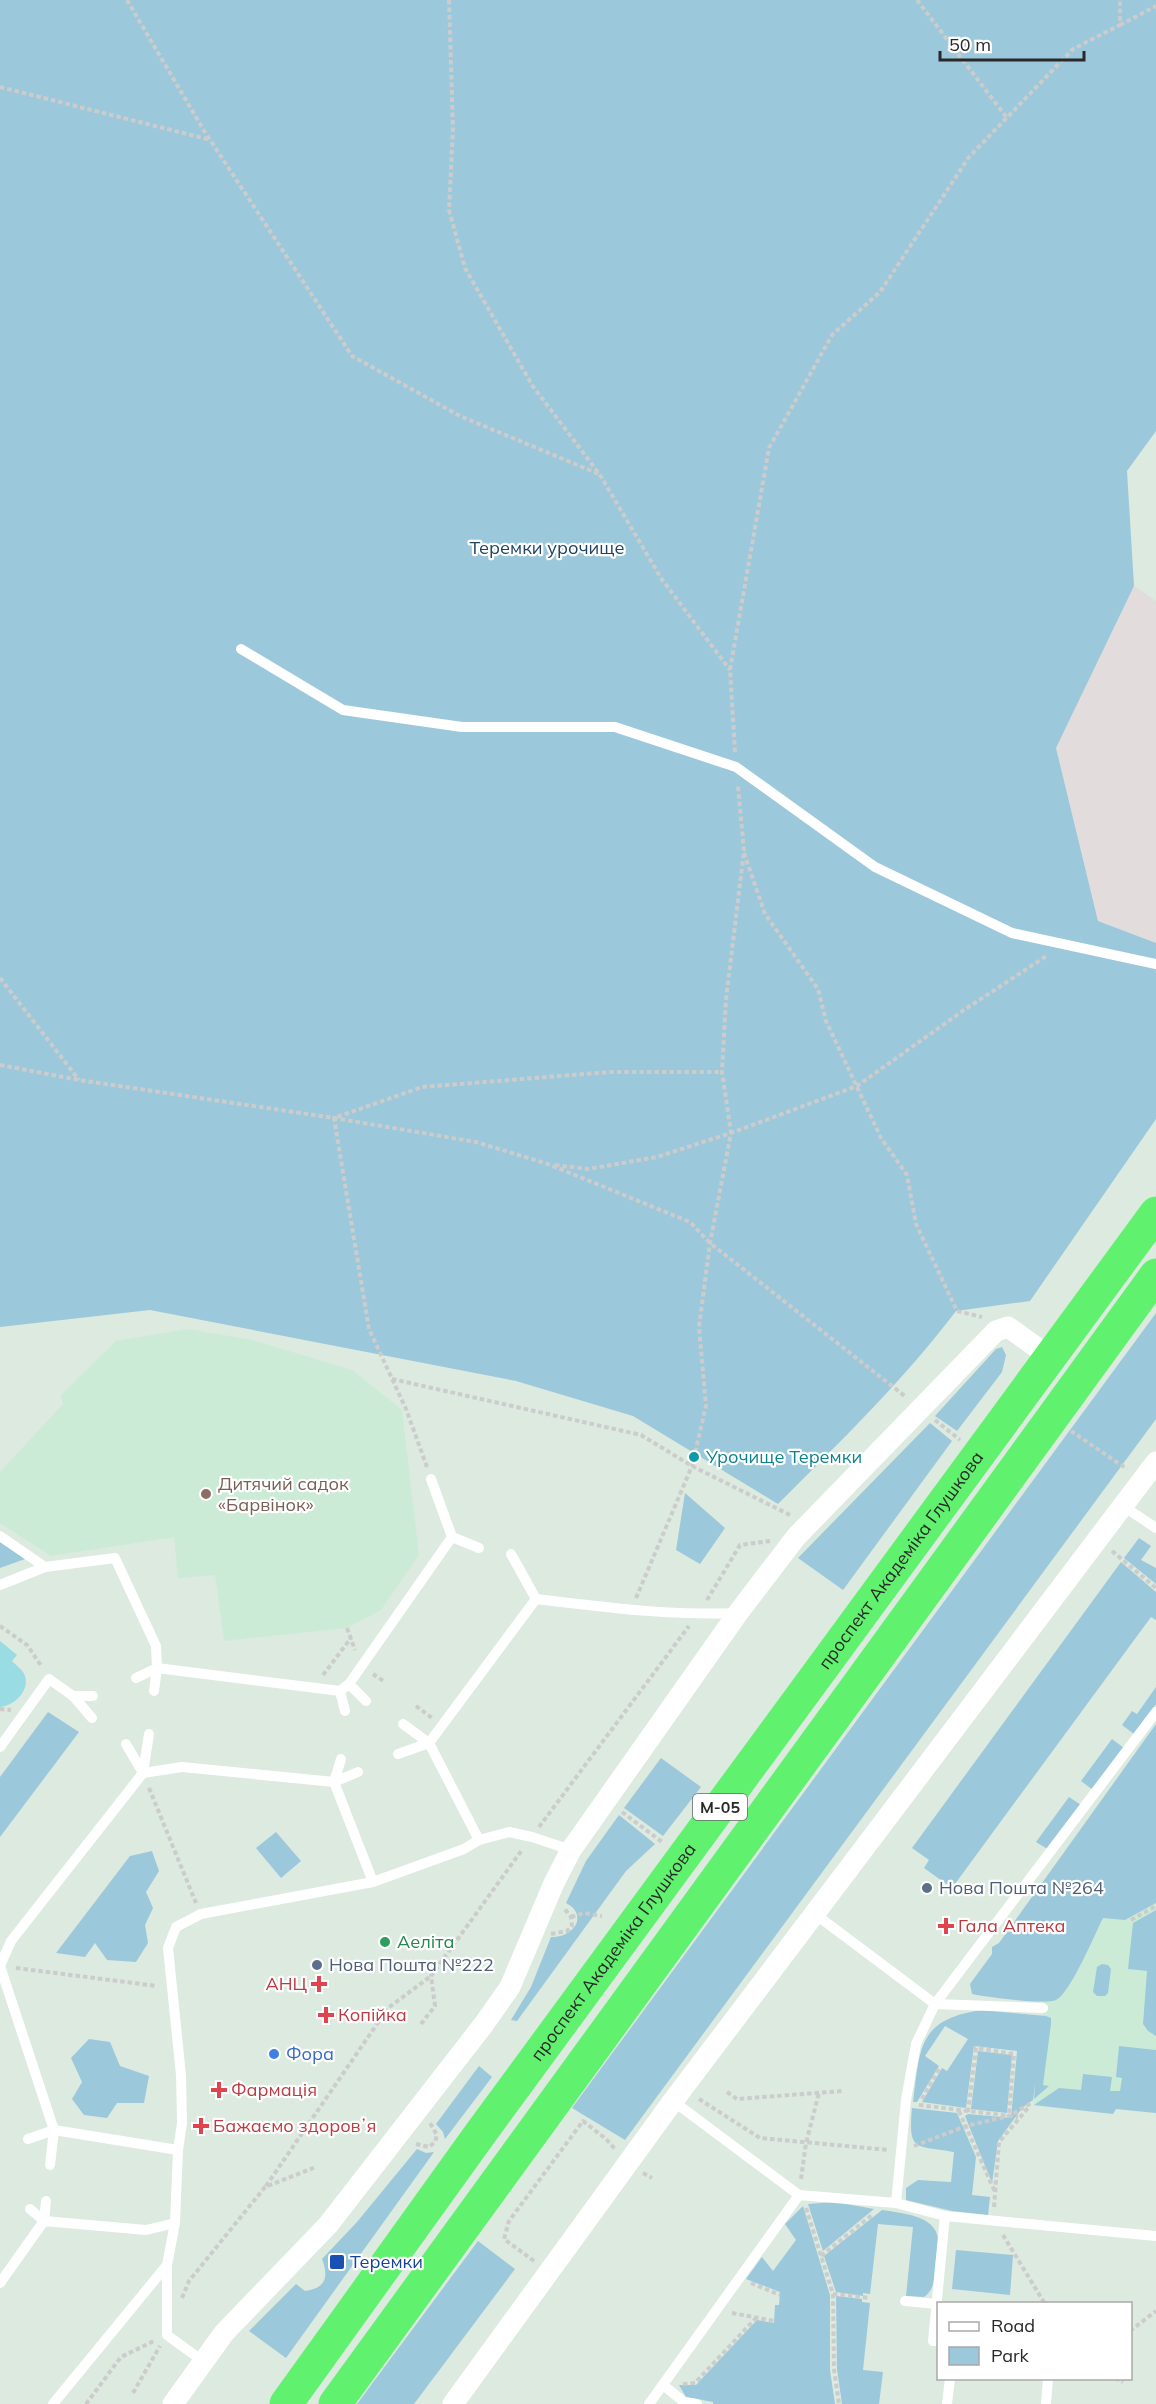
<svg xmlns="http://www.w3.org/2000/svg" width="1156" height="2404" viewBox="0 0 1156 2404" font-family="Mulish,sans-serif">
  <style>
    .industrial { fill: #e3dcdc }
    .education { fill: #ccebd7 }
    .green { fill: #9cc8dc }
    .pitch { fill: #99dce3 }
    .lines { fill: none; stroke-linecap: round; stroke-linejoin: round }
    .path { stroke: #ccc; stroke-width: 4; stroke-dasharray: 4.5 3; stroke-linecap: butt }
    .lane { stroke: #fff; stroke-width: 10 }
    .street { stroke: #fff; stroke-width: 21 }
    .highway { stroke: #60f16f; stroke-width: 33 }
    .culture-dot { fill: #0f9aa8; stroke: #fff; stroke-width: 2 }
    .education-dot { fill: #8d6e63; stroke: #fff; stroke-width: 2 }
    .service-dot { fill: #5c6f8a; stroke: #fff; stroke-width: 2 }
    .health-dot { fill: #e0444e; stroke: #fff; stroke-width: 2 }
    .leisure-dot { fill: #2e9e5b; stroke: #fff; stroke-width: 2 }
    .shop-dot { fill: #3f7fe0; stroke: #fff; stroke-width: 2 }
    .transit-dot { fill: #1a4fb4; stroke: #fff; stroke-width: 2 }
    .labels { text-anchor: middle; stroke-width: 4.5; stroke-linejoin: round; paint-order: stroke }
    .shield { fill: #fff; stroke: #696969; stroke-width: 1.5 }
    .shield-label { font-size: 16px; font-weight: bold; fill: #292929 }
    .park-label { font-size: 18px; fill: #1f4260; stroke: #fff }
    .culture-label { font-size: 18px; fill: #0d838f; stroke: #fff; text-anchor: start }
    .education-label { font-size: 18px; fill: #785e54; stroke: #fff; text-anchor: start }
    .street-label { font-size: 18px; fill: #292929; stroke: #fff }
    .service-label { font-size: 18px; fill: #4e5e75; stroke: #fff; text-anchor: start }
    .health-label { font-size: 18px; fill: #be3a42; stroke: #fff; text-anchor: start }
    .leisure-label { font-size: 18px; fill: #27864d; stroke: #fff; text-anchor: start }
    .shop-label { font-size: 18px; fill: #366cbe; stroke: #fff; text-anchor: start }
    .transit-label { font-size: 18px; fill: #164399; stroke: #fff; text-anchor: start }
  </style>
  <rect width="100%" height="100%" fill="#dceadf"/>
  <polygon class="industrial" points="1134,586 1156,601 1156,943 1098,921 1056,748"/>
  <g class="education">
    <polygon points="188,1329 252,1340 352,1370 402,1410 419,1555 381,1610 347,1628 224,1641 215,1575 178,1578 174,1537 51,1556 0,1523 0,1472 63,1404 61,1395 116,1341"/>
    <polygon points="1156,1832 1156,2113 1116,2109 1113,2114 1034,2106 1046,1977"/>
  </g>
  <g class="green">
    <path d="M0,0H1156V431L1127,471L1134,586L1056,748L1098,921L1156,943V1119L1030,1301L956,1311C903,1381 840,1442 778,1504L633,1416L516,1381L150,1310L0,1327Z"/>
    <polygon points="1156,1313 1156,1419 625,2140 572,2108"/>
    <polygon points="1002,1347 1006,1355 1002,1372 957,1431 935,1416 996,1349"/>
    <polygon points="930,1423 952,1441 843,1590 798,1558"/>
    <polygon points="685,1493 725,1528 700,1564 676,1550"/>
    <polygon points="1139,1538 1151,1546 1141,1560 1156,1568 1156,1584 1124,1558"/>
    <polygon points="0,1542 25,1559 0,1568"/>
    <polygon points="1121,1562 1156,1592 1156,1620 1151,1617 952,1888 924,1868 929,1860 912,1848"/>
    <polygon points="1156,1687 1156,1704 1134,1734 1122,1725 1132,1711 1137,1714"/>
    <polygon points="48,1712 79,1732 0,1837 0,1777"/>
    <path d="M1156,1724V1903L1125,1920L1103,1918C1095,1934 1070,1994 1056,2000C1045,2005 987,1997 972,1994L970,1984L992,1954V1947L999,1943Z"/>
    <polygon points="1112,1739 1124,1748 1093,1790 1081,1781"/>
    <polygon points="661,1758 701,1787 663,1836 624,1808"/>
    <polygon points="1069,1797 1081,1805 1049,1850 1036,1842"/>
    <path d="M619,1815L655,1844L626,1871L517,2021L511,2020L531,1987L551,1937C574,1938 589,1915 566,1903L586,1861Z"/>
    <polygon points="276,1832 301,1861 281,1878 256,1848"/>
    <polygon points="152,1851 159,1871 146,1892 153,1908 145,1925 148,1943 136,1962 107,1960 95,1943 85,1957 56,1953 130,1856"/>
    <polygon points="1156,1910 1156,2036 1148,2031 1143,2024 1147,1971 1128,1969 1133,1923"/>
    <polygon points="1102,1964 1108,1965 1111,1969 1108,1993 1105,1996 1097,1996 1093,1992 1097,1967"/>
    <path d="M982,2010L1046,2016L1051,2018V2024L1043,2085L1049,2086L1034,2099L1035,2084L1033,2100L1022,2108L998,2141L992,2183L965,2116L968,2114L1011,2118L1017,2051L974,2046L966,2108L922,2102L942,2068L947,2071L968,2039L945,2026L925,2056L939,2066L917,2102H913C920,2048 918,2019 982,2010Z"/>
    <polygon points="89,2039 110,2042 120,2066 149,2076 144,2103 117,2103 107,2118 84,2115 72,2099 82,2082 71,2058"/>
    <polygon points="1119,2046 1156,2050 1156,2113 1116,2109 1113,2114 1034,2105 1059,2088 1081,2090 1083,2074 1112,2077 1110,2091 1120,2091 1122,2078 1116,2077"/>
    <polygon points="978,2051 1012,2055 1007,2113 971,2109"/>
    <polygon points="479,2066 492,2077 445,2139 443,2132 436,2124"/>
    <path d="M912,2108L957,2113L976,2157L972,2195L990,2197L988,2215L952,2211L906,2200V2188L918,2180L951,2182L954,2152C916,2145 908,2153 912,2108Z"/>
    <path d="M417,2149L426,2153L434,2152L286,2358L249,2331L296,2284L305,2291C326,2288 329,2277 322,2259L357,2222Z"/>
    <polygon points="835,2202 874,2209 823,2251 808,2204"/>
    <polygon points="803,2206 830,2295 830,2370 835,2404 713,2404 713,2402 686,2397 679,2385 696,2385 757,2320 774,2323 775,2305 779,2305 780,2292 746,2279 762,2257 773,2271 796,2240 785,2224"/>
    <path d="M882,2210C900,2213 936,2215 938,2239C938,2248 936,2258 935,2267C934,2279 935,2289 924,2297L906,2296L913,2227L878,2224L870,2294L863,2293V2296L836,2292L824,2256Z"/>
    <polygon points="478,2241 515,2269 414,2404 357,2404"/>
    <polygon points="956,2250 1013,2255 1010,2295 952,2289"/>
    <polygon points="836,2296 862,2299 862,2302 870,2303 863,2370 883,2372 879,2404 842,2404 837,2369"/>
  </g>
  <path class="pitch" d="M0,1641L17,1655L12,1661C15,1664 20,1668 23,1672C33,1688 15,1706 0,1707Z"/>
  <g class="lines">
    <g class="path">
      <polyline points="127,0 203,129 352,356 460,416 599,474"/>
      <polyline points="449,0 453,129 449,210 465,268 532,385 600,475 661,578 730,670"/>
      <polyline points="917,0 1007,118"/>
      <polyline points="1120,25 1156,6"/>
      <polyline points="0,87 211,140"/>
      <polyline points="735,752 730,670 769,448 832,335 880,292 969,157 1073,49 1120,25 1120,0"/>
      <polyline points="744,853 765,914 818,989 826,1021 881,1138 907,1175 916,1224 957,1311 982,1317"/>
      <polyline points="0,978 79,1080"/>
      <polyline points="0,1065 79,1080 334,1118 476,1142 548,1164 690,1222 710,1243 906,1397"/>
      <polyline points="555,1165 588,1169 657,1157 731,1133 857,1086 964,1010 1048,955"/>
      <polyline points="392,1379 641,1435 692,1466 790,1515"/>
      <polyline points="935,1420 960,1440"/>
      <polyline points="1071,1431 1127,1469"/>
      <polyline points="427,1467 406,1409 369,1329 334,1118 422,1087 610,1072 722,1072"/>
      <polyline points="1112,1551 1156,1588"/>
      <polyline points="636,1598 692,1466 706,1406 699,1327 710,1243 731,1133 722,1072 726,999 744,851 738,786"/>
      <polyline points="707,1600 740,1545 770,1541"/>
      <polyline points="0,1626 27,1645 42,1667"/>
      <polyline points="347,1628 355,1650"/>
      <polyline points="373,1674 385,1682"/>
      <polyline points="323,1675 351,1638"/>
      <polyline points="416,1706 432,1718"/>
      <polyline points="0,1709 11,1710"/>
      <polyline points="149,1788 196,1903"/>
      <polyline points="622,1812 662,1842"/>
      <polyline points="539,1827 689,1626"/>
      <polyline points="571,1917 584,1913 602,1916"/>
      <polyline points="1131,1920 1156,1906"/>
      <polyline points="551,1934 567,1931 572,1926 571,1917 564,1908"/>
      <polyline points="16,1968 157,1986"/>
      <polyline points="421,2024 435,2006 431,1976 522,1850"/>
      <polyline points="727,2092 737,2099 843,2091"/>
      <polyline points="699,2099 760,2138 889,2150"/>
      <polyline points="922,2099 940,2067"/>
      <polyline points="919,2105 1018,2117"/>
      <polyline points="959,2111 995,2192"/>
      <polyline points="968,2112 976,2048 1014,2054 1009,2115"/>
      <polyline points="416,2144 429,2147 435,2142 437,2135 430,2123"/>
      <polyline points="914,2146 966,2126 1009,2116 1033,2102"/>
      <polyline points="643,2173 652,2178"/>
      <polyline points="801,2179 806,2143 819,2093"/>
      <polyline points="266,2186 388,2008 431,1976"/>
      <polyline points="994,2207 999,2142 1028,2108"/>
      <polyline points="806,2208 833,2294 834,2369 839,2404"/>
      <polyline points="1003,2235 1045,2304"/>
      <polyline points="821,2256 872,2215"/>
      <polyline points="534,2261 504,2239 509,2221 583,2121 606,2139 615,2149"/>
      <polyline points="751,2283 780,2295"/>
      <polyline points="833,2294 870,2298"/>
      <polyline points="182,2298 189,2281 265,2187 316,2167"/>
      <polyline points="732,2313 774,2321"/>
      <polyline points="1130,2331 1156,2311"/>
      <polyline points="1115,2378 1123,2382"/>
      <polyline points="683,2384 695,2383 756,2318"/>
      <polyline points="133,2393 160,2346"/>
      <polyline points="86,2404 121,2357 156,2340"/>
    </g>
    <g class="lane">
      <polyline points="241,649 343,710 462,727 615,727 736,767 875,867 1012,933 1156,964"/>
      <polyline points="1123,1506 1156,1528"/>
      <polyline points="0,1536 45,1567"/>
      <polyline points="452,1537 479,1548"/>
      <polyline points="511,1554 536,1599"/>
      <polyline points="0,1585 45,1567 115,1558 156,1646 157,1668 154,1691"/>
      <polyline points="136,1678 157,1668 340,1691"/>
      <polyline points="349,1684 366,1701"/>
      <polyline points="73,1696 93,1696"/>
      <polyline points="345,1711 340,1691 349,1684 452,1537 431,1479"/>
      <polyline points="403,1724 429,1743"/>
      <polyline points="149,1734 143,1773 11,1941 0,1966 54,2130 178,2150"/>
      <polyline points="126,1744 143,1773 182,1767 334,1782 373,1882"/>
      <polyline points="0,1747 49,1679 73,1696 92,1718"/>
      <polyline points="398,1754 429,1743"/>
      <polyline points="334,1782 358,1772"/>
      <polyline points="334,1782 341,1759"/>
      <path d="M479,1840L429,1743L536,1599C604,1607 670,1616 738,1613"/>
      <polyline points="815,1914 935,2004 1156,1712"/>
      <polyline points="673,2101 799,2195 896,2203 945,2216 933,2341 938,2341"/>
      <polyline points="28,2139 54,2130 50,2165"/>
      <polyline points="896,2203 906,2100 916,2044 935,2004 1043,2008"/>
      <polyline points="30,2209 44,2221 46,2201"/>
      <polyline points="945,2216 1156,2236"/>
      <polyline points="167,2265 167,2335 204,2362"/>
      <polyline points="0,2283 44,2221 146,2230 175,2223"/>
      <polyline points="905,2301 937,2304"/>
      <polyline points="663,2385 684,2402 697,2404"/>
      <polyline points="53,2404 167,2265 175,2223 178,2150 182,2123 181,2075 168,1948 176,1927 201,1914 373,1882 464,1849 479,1840 509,1832 532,1837 571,1850"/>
      <polyline points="649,2404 799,2195"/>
      <polyline points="947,2404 950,2378"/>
      <polyline points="1046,2404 1048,2378"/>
    </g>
    <g class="street">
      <polyline points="173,2404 224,2333 328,2225 484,2024 510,1987 554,1883 571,1850 738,1613 796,1537 996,1331 1008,1327 1050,1357"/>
      <polyline points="453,2404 673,2101 1156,1462"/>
    </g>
    <g class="highway">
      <path id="s1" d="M286,2404L480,2134L1156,1213"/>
      <polyline points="335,2404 1156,1275"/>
    </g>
  </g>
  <circle class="culture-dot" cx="694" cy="1457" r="6"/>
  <circle class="education-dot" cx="206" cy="1494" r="6"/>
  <g class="service-dot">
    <circle cx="927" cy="1888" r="6"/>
    <circle cx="317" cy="1965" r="6"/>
  </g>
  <g class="health-dot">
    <path d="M943 1917h6v6h6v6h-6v6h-6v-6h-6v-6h6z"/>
    <path d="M316 1975h6v6h6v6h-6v6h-6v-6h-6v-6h6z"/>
    <path d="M323 2006h6v6h6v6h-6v6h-6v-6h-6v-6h6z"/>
    <path d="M216 2081h6v6h6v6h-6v6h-6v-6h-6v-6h6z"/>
    <path d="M198 2117h6v6h6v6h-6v6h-6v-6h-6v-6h6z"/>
  </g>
  <circle class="leisure-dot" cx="385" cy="1942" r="6"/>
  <circle class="shop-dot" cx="274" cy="2054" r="6"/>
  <rect class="transit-dot" x="329" y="2254" width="16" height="16" rx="3"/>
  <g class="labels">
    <rect class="shield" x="693" y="1794" width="54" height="26" rx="4.5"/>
    <g class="shield-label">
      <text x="720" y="1813">М-05</text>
    </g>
    <g class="park-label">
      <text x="547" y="554">Теремки урочище</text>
    </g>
    <g class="culture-label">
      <text x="706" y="1463">Урочище Теремки</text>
    </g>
    <g class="education-label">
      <text x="218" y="1490">Дитячий садок<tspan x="218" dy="21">«Барвінок»</tspan></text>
    </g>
    <g class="street-label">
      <text dy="6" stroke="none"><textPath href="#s1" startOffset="1044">проспект Академіка Глушкова</textPath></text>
      <text dy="6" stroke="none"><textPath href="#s1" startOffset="558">проспект Академіка Глушкова</textPath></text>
    </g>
    <g class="service-label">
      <text x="939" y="1894">Нова Пошта №264</text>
      <text x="329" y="1971">Нова Пошта №222</text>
    </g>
    <g class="health-label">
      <text x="958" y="1932">Гала Аптека</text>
      <text x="307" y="1990" text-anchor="end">АНЦ</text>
      <text x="338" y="2021">Копійка</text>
      <text x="231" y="2096">Фармація</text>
      <text x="213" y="2132">Бажаємо здоровʼя</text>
    </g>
    <g class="leisure-label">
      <text x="397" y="1948">Аеліта</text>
    </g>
    <g class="shop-label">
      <text x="286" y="2060">Фора</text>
    </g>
    <g class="transit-label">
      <text x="350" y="2268">Теремки</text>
    </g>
  </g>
  <rect x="937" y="2302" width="195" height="78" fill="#ffffff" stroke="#a9a9a9" stroke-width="1.5"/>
  <rect x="949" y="2322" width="30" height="9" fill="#ffffff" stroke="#a9a9a9" stroke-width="1.5"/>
  <text x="991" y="2332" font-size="18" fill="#292929">Road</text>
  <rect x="949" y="2347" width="30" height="18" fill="#9cc8dc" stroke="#a9a9a9" stroke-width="1.5"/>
  <text x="991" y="2362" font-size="18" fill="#292929">Park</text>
  <path d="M940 51v9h144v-9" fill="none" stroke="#292929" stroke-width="3"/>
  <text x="949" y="51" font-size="18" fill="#292929" stroke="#ffffff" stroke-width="4.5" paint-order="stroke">50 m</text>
</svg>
